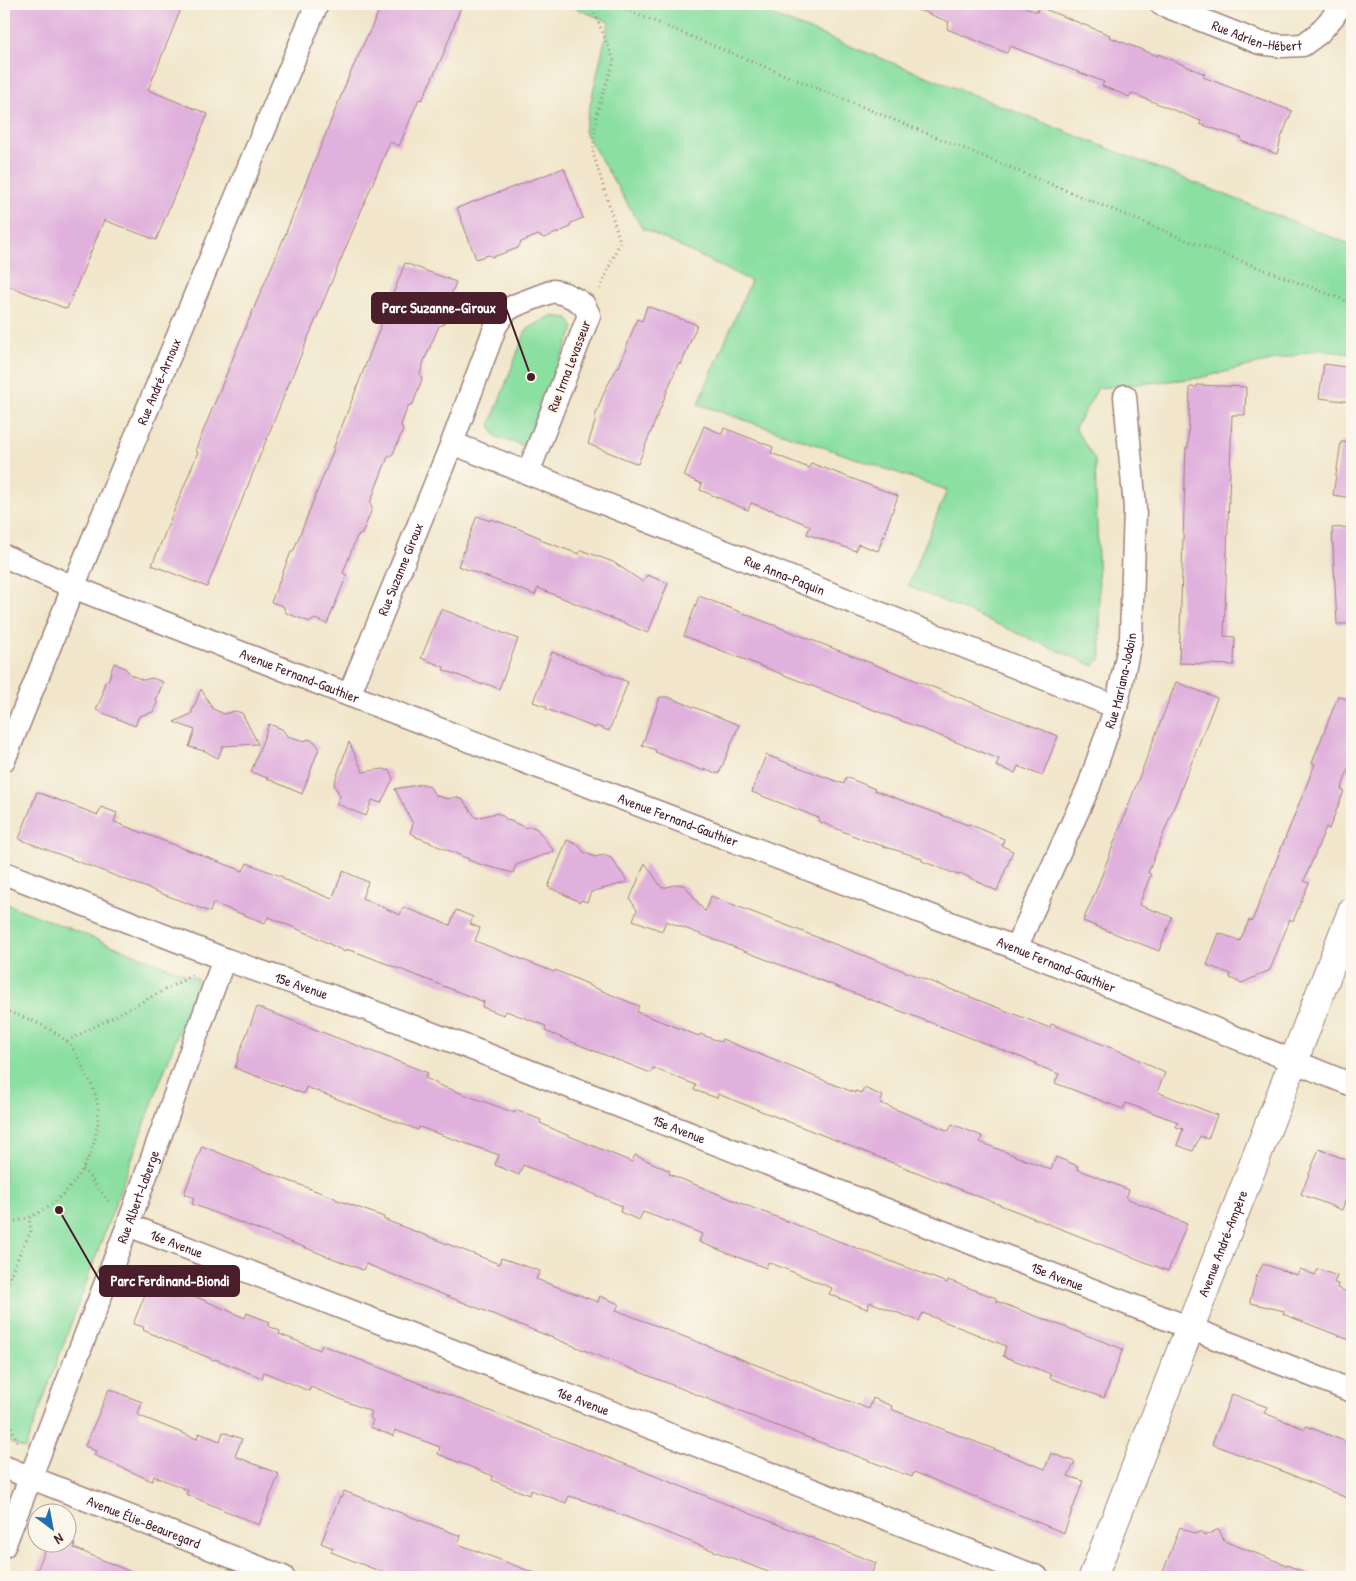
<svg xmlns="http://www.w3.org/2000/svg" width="1356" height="1581" viewBox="0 0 1356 1581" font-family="'Patrick Hand',sans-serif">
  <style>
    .green { fill: #8adfa1; stroke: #6a7f66 }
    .building { fill: #e0b1dd }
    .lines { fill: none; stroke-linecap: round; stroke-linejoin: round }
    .minor-casing { stroke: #9e827b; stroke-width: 25 }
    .tertiary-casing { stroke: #9e827b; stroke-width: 30 }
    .path { stroke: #9e827b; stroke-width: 3; stroke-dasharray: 1 4; stroke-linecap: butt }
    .minor { stroke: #fff; stroke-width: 22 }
    .tertiary { stroke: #fff; stroke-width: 28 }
    .labels { text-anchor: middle; stroke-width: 4; stroke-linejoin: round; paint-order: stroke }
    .street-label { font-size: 14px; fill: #4a1f2b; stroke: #fbf7ec }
    .leader { fill: none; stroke: #4a1f2b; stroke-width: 2 }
    .callout-dot { fill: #4a1f2b; stroke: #fbf7ec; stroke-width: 2 }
    .callout { fill: #4a1f2b; stroke: #4a1f2b; stroke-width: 2 }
    .callout-label { font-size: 15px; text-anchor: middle; font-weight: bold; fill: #fff }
  </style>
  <rect width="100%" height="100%" fill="#fbf7ec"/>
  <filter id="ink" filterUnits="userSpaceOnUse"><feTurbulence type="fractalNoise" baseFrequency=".02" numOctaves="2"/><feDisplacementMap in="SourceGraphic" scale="10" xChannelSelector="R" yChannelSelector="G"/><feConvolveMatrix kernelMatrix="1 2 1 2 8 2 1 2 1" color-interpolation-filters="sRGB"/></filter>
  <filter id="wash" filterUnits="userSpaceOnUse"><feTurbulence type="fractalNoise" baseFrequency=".0096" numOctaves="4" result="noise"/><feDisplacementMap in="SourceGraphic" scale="20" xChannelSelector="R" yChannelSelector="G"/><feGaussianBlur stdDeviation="1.12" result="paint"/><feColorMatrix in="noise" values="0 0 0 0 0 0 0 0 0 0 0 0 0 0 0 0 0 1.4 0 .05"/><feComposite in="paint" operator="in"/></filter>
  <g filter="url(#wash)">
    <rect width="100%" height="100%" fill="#f1e6cb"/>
    <g class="green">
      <polygon points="566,4 744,4 1352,245 1352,354 1317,350 1199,378 1098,388 1075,428 1095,460 1101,659 1094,666 908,586 947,490 698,404 751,281 642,228 584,131 609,22"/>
      <polygon points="551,316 568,318 574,328 524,446 496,437 490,425 526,330"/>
      <polygon points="4,903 198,979 25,1449 4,1440"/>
    </g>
    <g id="blocks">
      <g class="building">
        <polygon points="4,4 183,4 148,90 208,114 156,240 104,220 67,309 4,284"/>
        <polygon points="382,4 462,4 443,55 422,100 419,99 399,146 390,142 290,381 207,587 152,565 198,452 195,451 242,336 280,247 349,76"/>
        <polygon points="907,4 1018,4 1037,12 1039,7 1110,35 1109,37 1158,56 1158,54 1205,74 1203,77 1292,111 1281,138 1277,154 1241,141 1242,138 1200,124 1201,121 1131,93 1130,97 1102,86 1104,82 1010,46 1007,53 947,29 949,22 907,5"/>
        <polygon points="564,168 583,218 571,223 569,228 544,238 538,235 521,242 518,248 493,257 488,255 476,259 457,208"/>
        <polygon points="405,263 456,282 451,295 454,300 444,324 439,326 424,361 420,374 422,379 413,404 408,406 401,425 403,430 393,454 388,457 383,469 370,503 372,509 362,534 357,536 343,573 347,575 327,624 315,619 310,622 286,613 283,606 271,602 291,552 293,552 334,449 333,449"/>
        <polygon points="647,306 697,325 681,365 678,364 638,464 588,444 596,419 594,419 605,390 618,366 619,367 637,319 642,321"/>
        <polygon points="1324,364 1352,368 1352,402 1319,398"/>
        <polygon points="1197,385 1246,387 1245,415 1232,415 1224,636 1235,637 1234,665 1179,663 1186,448 1188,448 1190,387 1197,387"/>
        <polygon points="704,426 722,434 724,428 737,433 773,447 771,453 809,468 811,463 898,496 878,551 858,544 856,551 807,534 810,526 770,509 770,510 751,503 748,510 700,490 702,484 684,476"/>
        <polygon points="1341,442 1352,443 1352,498 1333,495"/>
        <polygon points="477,516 490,521 491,519 517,528 541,538 540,540 579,554 581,550 613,562 643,582 647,575 668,583 648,633 538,588 535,595 458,566"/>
        <polygon points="1352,527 1352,624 1337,624 1332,528"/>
        <polygon points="699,596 1058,736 1042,776 1018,766 1015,773 996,766 999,759 974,749 684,636"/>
        <polygon points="441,609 518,639 499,689 484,683 483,685 460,676 443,670 444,667 421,658"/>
        <polygon points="552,652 628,682 609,731 596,726 595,728 546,709 547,707 533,702"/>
        <polygon points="114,663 125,668 131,675 143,680 152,678 163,682 156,700 157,703 153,712 139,716 135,726 96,710 103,694 102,691 105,682 108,681"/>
        <polygon points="1176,682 1217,698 1148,873 1151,874 1139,905 1172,917 1159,951 1083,921 1097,888 1120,827"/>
        <polygon points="201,689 213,709 224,714 235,711 242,713 258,744 223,746 218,758 205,751 189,747 195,730 174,722 191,714"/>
        <polygon points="1338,696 1352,701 1352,759 1341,790 1344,791 1329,829 1326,827 1304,881 1309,883 1293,921 1290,919 1270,970 1242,983 1230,978 1231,974 1207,965 1219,933 1240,941 1249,920 1252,921 1315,764 1312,763"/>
        <polygon points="660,697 668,697 739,725 719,774 704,769 704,771 655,752 656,750 642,745"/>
        <polygon points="269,724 282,729 287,736 304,741 308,739 315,742 319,748 302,794 268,779 268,778 251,772"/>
        <polygon points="349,742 363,772 383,769 390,771 393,779 381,803 372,800 366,816 337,804 340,796 334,784"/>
        <polygon points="766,755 844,784 846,777 875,789 874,790 968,825 969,824 1004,839 1002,846 1013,851 997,891 962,874 958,875 922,861 921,858 864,840 818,821 819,818 752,792"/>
        <polygon points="423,784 430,787 435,795 447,799 456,797 463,800 476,818 497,813 503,816 506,819 526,828 530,826 537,829 554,851 516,865 513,873 479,864 468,860 469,859 430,843 430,842 416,837 416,836 410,833 413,824 395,789"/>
        <polygon points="37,792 98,815 101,807 117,813 114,822 243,871 247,863 283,877 283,879 332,899 343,871 368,882 362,898 400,915 403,907 450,925 456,910 473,917 470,924 480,928 475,941 554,972 555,970 588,984 588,985 639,1006 637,1012 699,1036 700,1034 721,1042 722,1039 855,1093 855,1091 862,1093 864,1088 883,1096 880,1103 949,1131 952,1124 982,1136 980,1142 1051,1170 1056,1157 1078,1166 1077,1169 1129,1190 1126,1198 1187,1224 1168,1271 718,1094 717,1098 694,1090 696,1085 653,1068 651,1073 582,1046 545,1031 546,1026 506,1011 504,1015 482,1007 484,1002 364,955 346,949 345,952 312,935 268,917 265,923 213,903 210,912 19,839"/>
        <polygon points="567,840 578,845 584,852 595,857 604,855 611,858 628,882 591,892 587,902 581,900 580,902 548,887"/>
        <polygon points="645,863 662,888 679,884 685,886 705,912 711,896 1050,1028 1051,1024 1127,1054 1165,1073 1157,1092 1217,1115 1208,1139 1200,1136 1193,1151 1177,1145 1183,1129 1176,1127 1178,1122 1126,1103 1123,1109 1055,1083 1059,1074 1036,1065 1036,1063 666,921 662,931 633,920 637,910 630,899"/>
        <polygon points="257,1007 428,1073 425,1078 436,1083 436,1084 515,1113 516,1110 541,1120 540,1123 562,1133 632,1162 635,1155 670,1171 669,1174 748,1206 947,1283 948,1280 996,1298 996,1301 1123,1349 1104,1398 1050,1378 1051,1374 1003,1356 1006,1346 923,1313 919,1321 870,1302 867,1309 829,1294 832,1288 768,1262 766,1268 699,1242 702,1234 668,1220 668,1221 643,1212 639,1220 620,1212 622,1206 523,1165 519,1175 495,1165 499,1155 419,1127 418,1130 306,1087 304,1094 235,1068 238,1060 237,1059"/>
        <polygon points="202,1146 287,1180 335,1198 335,1199 384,1217 383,1219 499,1264 501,1258 540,1271 536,1279 598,1302 600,1296 619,1304 616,1310 869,1409 873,1398 892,1406 891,1409 1045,1469 1051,1453 1075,1462 1068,1476 1083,1481 1064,1533 914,1472 912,1477 756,1418 366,1264 363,1270 192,1204 194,1198 184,1194"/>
        <polygon points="1319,1149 1352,1162 1352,1183 1342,1210 1301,1194"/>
        <polygon points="1263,1264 1297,1275 1300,1269 1315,1275 1318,1269 1337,1276 1334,1283 1338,1284 1337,1288 1352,1294 1352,1341 1283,1314 1284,1311 1251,1303 1250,1301 1257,1275"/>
        <polygon points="151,1280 163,1285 164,1283 245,1318 247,1313 270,1322 268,1326 280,1331 279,1334 320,1350 322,1345 876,1563 870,1577 781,1577 583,1500 569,1496 566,1503 531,1490 529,1495 492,1480 493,1476 438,1454 440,1447 395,1430 393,1436 370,1427 373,1420 370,1418 372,1412 311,1387 309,1391 264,1372 262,1378 215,1359 214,1360 143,1330 144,1327 133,1324"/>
        <polygon points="109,1389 142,1402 138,1414 140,1416 197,1439 199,1433 220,1441 223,1432 242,1439 235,1456 279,1474 259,1525 186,1494 188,1490 154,1476 152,1481 94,1455 96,1451 85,1446"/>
        <polygon points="1232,1394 1267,1407 1264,1413 1305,1429 1306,1426 1352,1444 1352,1500 1282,1471 1212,1444"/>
        <polygon points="344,1491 461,1536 458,1544 540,1575 540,1577 394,1577 331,1552 333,1548 321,1543 340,1497 341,1498"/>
        <polygon points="1180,1527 1195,1534 1201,1531 1204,1536 1219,1529 1224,1541 1315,1576 1314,1577 1176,1577 1163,1572"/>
        <polygon points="48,1544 75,1544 74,1548 143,1577 34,1577"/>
      </g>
    </g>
  </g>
  <g filter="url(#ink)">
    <use href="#blocks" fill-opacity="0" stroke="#9e827b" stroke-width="1"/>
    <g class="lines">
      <defs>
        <g id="minor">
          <path id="s1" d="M1161,4L1260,43L1282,46L1303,45L1318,34L1333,17L1341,4"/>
          <path id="s2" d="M452,443L1116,707"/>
          <path id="s3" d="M4,556L73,587L349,695L1016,948L1352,1085"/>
          <path id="s4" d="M349,695L452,443L496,325L507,310L516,305L553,291L565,294L577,300L584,305L589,315L528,473"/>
          <path id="s5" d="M4,760L85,558L317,4"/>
          <path id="s6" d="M4,873L224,959L331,996L457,1043L1352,1391"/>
          <path id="s7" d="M1016,948L1089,786L1116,707L1131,638L1135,508L1125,396"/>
          <path id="s8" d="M128,1225L1037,1577"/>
          <path id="s9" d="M4,1467L283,1577"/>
          <path id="s10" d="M4,1546L128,1225L224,959"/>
        </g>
        <g id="tertiary">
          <path id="s11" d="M1093,1577L1352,911"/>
        </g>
      </defs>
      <use href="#minor" class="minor-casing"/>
      <use href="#tertiary" class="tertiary-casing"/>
      <g class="path">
        <polyline points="591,4 614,61 596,115 593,153 620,241 600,289"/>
        <polyline points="612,4 1189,241 1352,303"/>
        <path d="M4,1011C25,1017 48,1026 65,1040C74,1047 80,1062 85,1072C91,1083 97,1095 98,1108C101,1152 71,1199 30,1217C22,1220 12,1222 4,1223"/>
        <polyline points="67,1041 193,975"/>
        <polyline points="83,1169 111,1204"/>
        <polyline points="4,1291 22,1248 31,1232 29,1218"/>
        <polyline points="4,1408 18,1444"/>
      </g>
      <use href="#minor" class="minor"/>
      <use href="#tertiary" class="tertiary"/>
    </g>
  </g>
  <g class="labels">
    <g class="street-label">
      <text dy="5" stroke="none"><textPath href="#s1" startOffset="102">Rue Adrien-Hébert</textPath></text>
      <text transform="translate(569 366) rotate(-69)" y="5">Rue Irma Levasseur</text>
      <text dy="5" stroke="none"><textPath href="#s5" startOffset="409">Rue André-Arnoux</textPath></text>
      <text dy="5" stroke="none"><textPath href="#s4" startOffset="136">Rue Suzanne Giroux</textPath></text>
      <text dy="5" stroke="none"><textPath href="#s2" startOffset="358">Rue Anna-Paquin</textPath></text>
      <text dy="5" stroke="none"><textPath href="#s3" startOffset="319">Avenue Fernand-Gauthier</textPath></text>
      <text dy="5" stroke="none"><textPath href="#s7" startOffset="288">Rue Mariana-Jodoin</textPath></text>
      <text dy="5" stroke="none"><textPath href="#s3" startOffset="724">Avenue Fernand-Gauthier</textPath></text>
      <text dy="5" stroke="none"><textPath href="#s3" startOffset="1129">Avenue Fernand-Gauthier</textPath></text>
      <text dy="5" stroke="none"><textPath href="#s6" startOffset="318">15e Avenue</textPath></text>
      <text dy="5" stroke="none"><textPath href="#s6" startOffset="722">15e Avenue</textPath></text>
      <text dy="5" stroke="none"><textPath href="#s10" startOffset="374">Rue Albert-Laberge</textPath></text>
      <text dy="5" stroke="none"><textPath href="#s8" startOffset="52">16e Avenue</textPath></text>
      <text dy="5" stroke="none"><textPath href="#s11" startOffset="358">Avenue André-Ampère</textPath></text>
      <text dy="5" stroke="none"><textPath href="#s6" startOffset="1128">15e Avenue</textPath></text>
      <text dy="5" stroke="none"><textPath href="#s8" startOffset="488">16e Avenue</textPath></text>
      <text dy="5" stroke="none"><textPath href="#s9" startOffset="150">Avenue Élie-Beauregard</textPath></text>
    </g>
  </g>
  <path class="leader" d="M531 377L506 308M59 1210L100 1281"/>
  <g class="callout-dot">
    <circle cx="531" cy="377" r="5"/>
    <circle cx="59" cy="1210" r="5"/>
  </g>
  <g class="callout">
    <rect x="372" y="293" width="134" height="30" rx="5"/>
    <rect x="100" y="1266" width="139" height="30" rx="5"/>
  </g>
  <g class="callout-label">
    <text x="439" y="313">Parc Suzanne-Giroux</text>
    <text x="170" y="1286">Parc Ferdinand-Biondi</text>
  </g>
  <rect width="1356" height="1581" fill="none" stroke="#fbf7ec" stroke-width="20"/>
  <g transform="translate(52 1528) rotate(148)"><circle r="24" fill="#fbf7ec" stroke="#b4a19f"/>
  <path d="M0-4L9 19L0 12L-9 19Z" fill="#1f6fb2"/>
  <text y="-8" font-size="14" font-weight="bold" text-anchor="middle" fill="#4a1f2b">N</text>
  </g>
</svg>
